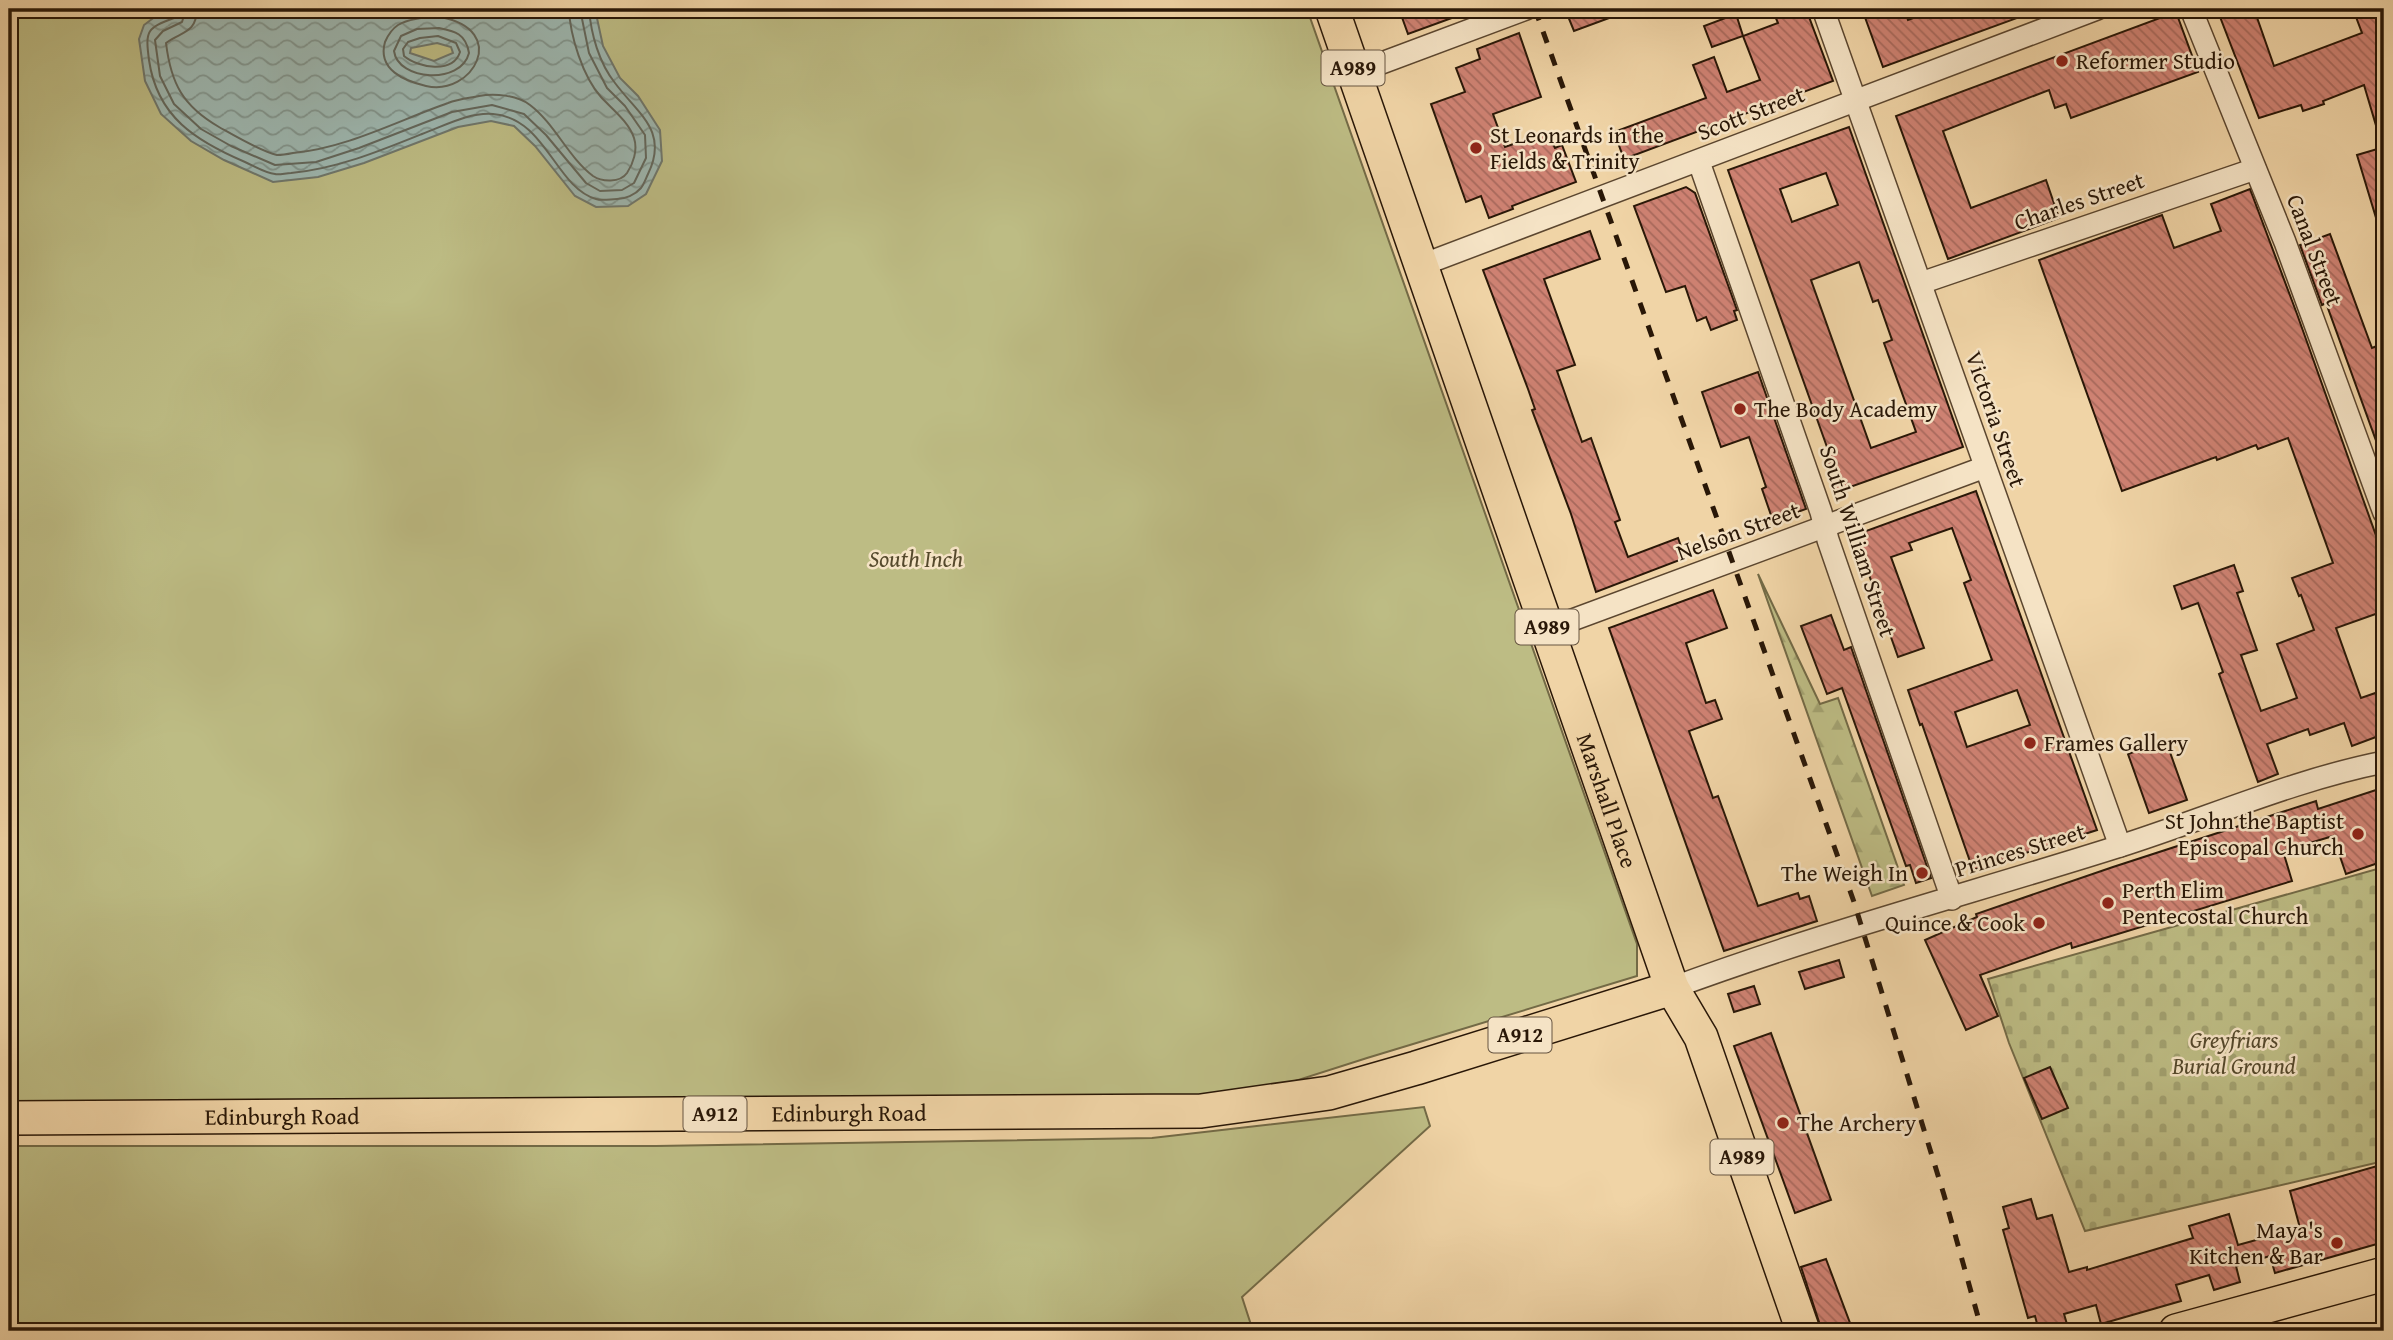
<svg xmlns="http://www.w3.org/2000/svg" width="2393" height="1340" viewBox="0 0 2393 1340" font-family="'Gentium Book Plus',serif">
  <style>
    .forest { fill: url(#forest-firs); stroke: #736a46; stroke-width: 2 }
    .cemetery { fill: url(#cemetery-stones); stroke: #736a46; stroke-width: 2 }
    .green { fill: #bdbc84; stroke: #736a46; stroke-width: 2 }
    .water { fill: url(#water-waves); stroke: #6f776c; stroke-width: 2; fill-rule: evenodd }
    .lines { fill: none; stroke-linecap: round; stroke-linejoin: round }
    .shore { stroke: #63675c; stroke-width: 2 }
    .building { fill: url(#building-back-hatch); stroke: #291707; stroke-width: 2; fill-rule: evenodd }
    .minor-casing { stroke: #5b462f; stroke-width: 24 }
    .primary-casing { stroke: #291707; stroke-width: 36 }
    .minor { stroke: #f5e3c5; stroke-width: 21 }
    .primary { stroke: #f0d4a6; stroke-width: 33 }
    .rail { stroke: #291707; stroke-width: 5; stroke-dasharray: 12 12; stroke-linecap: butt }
    .poi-dot { fill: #8f2418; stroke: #f5e3c5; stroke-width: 2.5 }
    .labels { text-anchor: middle; stroke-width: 5; stroke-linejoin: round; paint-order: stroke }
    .shield { fill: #f5e3c5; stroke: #665440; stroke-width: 2 }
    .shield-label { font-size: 21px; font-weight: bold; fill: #291707 }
    .poi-label { font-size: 23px; fill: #291707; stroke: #f5e3c5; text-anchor: start }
    .street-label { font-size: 23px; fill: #291707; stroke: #f5e3c5 }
    .park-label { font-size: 23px; font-style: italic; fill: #55492c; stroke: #f5e3c5 }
  </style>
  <defs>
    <pattern id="forest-firs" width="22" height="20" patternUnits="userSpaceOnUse" patternTransform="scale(1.75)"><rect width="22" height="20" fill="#bdbc84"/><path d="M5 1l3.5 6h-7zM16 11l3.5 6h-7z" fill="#a2a170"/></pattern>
    <pattern id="cemetery-stones" width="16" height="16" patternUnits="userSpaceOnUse" patternTransform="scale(1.75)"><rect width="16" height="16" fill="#bdbc84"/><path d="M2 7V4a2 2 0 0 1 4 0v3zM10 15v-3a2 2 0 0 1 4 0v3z" fill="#a2a170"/></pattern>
    <pattern id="water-waves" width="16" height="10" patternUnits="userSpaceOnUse" patternTransform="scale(1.75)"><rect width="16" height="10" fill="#9db7b0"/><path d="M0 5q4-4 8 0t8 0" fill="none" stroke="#80948d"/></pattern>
    <pattern id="building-back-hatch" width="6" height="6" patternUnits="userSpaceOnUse" patternTransform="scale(1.75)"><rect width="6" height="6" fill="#cf8273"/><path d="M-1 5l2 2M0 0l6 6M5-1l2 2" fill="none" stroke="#a8695c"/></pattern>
  </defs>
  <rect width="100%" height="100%" fill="#f0d4a6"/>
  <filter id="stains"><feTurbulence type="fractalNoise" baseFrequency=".00286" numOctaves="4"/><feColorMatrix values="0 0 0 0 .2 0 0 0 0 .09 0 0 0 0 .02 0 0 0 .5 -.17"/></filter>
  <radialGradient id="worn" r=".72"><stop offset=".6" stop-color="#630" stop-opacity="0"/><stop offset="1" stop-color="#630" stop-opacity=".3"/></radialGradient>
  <polygon class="forest" points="1758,574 1820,704 1838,698 1904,885 1872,896"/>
  <polygon class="cemetery" points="2384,867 2384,1161 2085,1231 2009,1043 1988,979"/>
  <g class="green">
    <polygon points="9,9 1307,9 1637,944 1637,976 1367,1058 1201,1111 9,1103"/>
    <polygon points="1424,1107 1430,1126 1242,1297 1253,1331 9,1331 9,1146 656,1146 1152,1138"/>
  </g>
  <path class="water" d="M181,9H595L603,46L620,78L638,96L660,130L662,161L646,194L628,206L596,207L575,196L535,146L514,126L491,121L458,127L364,163L318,177L273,182L224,160L191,141L161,114L145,81L139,39L144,25L156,16ZM437,43L451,47L453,53L434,61L410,53L411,48Z"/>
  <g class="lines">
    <g class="shore">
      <path d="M178,9L174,18C147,28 145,30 149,60C157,117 196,141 245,162C254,166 265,173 275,174C279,175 286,173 291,173C336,169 380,151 422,134C444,126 469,112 493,114C546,118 555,187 596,199C602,201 611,199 617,199C625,199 635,195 641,188C644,184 646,178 648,174C669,131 638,114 615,83C599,63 591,34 589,9"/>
      <polyline points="186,9 182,22 163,31 155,40 160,76 174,104 201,129 231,146 275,165 316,162 359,148 452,112 492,105 524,114 546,135 586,183 600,191 622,190 634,183 646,158 645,135 625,106 607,88 589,53 580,9"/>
      <path d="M197,9C196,34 182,31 166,43C171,84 183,106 219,127C235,136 260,151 277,155C281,155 288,154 293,153C347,148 397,121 448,103C458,99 469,98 479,96C494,93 517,95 530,105C555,124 568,157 593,176C602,182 620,183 627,173C633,164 638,150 634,138C629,122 612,109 601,97C583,77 570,36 569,9"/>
      <path d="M440,17C511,30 472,97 426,86C405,81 377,70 385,42C388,35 392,29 398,25C410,18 426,17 440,17Z"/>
      <path d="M439,28C455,31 466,34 469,53C461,85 398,81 394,51L401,36L417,29Z"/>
      <path d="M438,36L456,43L460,52C453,74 418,68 404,56L403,49L408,42L420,38Z"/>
    </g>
  </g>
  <g class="building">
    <polygon points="1399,9 1471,9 1471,11 1408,34"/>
    <polygon points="1565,9 1628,9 1628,11 1574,31"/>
    <polygon points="1772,9 1806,9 1833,81 1624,159 1614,132 1706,98 1693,65 1714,57 1727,92 1760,80 1743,36 1778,23"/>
    <polygon points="1862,9 1904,9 1908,20 1938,9 2035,9 2036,11 1883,67"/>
    <polygon points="2217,9 2254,9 2274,66 2362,33 2353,9 2384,9 2384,138 2380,139 2364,85 2323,101 2324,104 2303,111 2301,105 2259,118"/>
    <polygon points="2176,12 2198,72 2071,118 2066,104 2055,108 2049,90 1943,131 1971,208 2046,180 2059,218 1948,259 1896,116"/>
    <polygon points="1736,14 1743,36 1712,47 1704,26"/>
    <polygon points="1519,33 1541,97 1493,114 1505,147 1548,132 1555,148 1562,145 1576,182 1512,206 1513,209 1489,218 1481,196 1466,202 1431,104 1465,92 1456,68 1480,59 1477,49"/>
    <path d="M1849,127L1963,447L1836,492L1826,463L1832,461L1728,170ZM1826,173L1838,205L1792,222L1780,189ZM1859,262L1873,302L1878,300L1892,340L1884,343L1916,432L1871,448L1811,280Z"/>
    <polygon points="2384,147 2384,230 2380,231 2357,155"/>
    <polygon points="1686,187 1695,193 1737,310 1734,311 1737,320 1711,330 1706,317 1697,321 1685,286 1666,292 1634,206"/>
    <polygon points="2250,189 2297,314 2384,558 2384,611 2336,628 2361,698 2384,690 2384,734 2352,746 2344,723 2310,735 2308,729 2267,744 2278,774 2258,782 2219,674 2223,672 2198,603 2182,609 2174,586 2234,565 2243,591 2237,593 2257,650 2241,655 2261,711 2297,698 2277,644 2314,630 2301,595 2299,596 2292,578 2333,563 2288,438 2258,449 2256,445 2217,460 2216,457 2122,491 2039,260 2162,215 2174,248 2221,231 2211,204"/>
    <polygon points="1590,231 1600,259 1544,279 1575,365 1557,371 1582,442 1591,438 1620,520 1615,522 1628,557 1678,538 1685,558 1596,592 1571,514 1532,410 1535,409 1528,389 1483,270"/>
    <polygon points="2330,234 2372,348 2384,343 2384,456 2382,457 2326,303 2322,305 2300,245"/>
    <polygon points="1758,372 1806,509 1773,521 1762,489 1766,487 1749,437 1721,447 1702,392"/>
    <path d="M1976,491L2097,830L1973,870L1922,724L1920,725L1908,690L1992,660L1964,583L1971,580L1952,528L1909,543L1912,550L1891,557L1924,648L1898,657L1855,535ZM2017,690L2030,725L1967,747L1955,712Z"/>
    <polygon points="1713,590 1727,628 1686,643 1706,703 1715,700 1722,719 1689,731 1713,798 1718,796 1758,906 1798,893 1800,899 1809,896 1817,921 1724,951 1609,628"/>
    <polygon points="1831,615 1844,650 1851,647 1931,878 1916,883 1910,865 1906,866 1842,688 1827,694 1801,626"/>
    <polygon points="2166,741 2187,800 2149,813 2128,754"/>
    <polygon points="2379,789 2384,803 2384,861 2346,874 2333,836 2283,851 2292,881 2072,948 2071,943 1980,975 1998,1016 1966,1030 1925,940 1977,917 1976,914 2113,867 2316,801 2318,809"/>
    <polygon points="1839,960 1844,977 1805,989 1799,972"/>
    <polygon points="1754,986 1760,1004 1734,1012 1728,994"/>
    <polygon points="1771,1033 1831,1200 1795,1213 1734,1046"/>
    <polygon points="2050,1067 2068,1108 2042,1119 2024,1078"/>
    <polygon points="2384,1164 2384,1242 2275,1273 2270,1256 2236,1266 2240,1282 2214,1290 2209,1275 2176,1285 2181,1301 2101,1324 2096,1305 2064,1314 2069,1331 2039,1331 2035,1316 2028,1318 2003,1230 2009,1228 2003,1207 2031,1199 2037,1219 2052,1215 2069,1272 2087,1267 2087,1270 2193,1238 2189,1226 2229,1214 2238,1245 2300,1228 2290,1191"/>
    <polygon points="1826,1259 1853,1331 1822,1331 1801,1267"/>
  </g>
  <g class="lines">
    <defs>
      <g id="minor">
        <polyline points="1823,9 2120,846"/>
        <polyline points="2191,9 2285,242 2384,513"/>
        <polyline points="1355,73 1526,9"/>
        <polyline points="1699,162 1821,512 1828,540 1952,899"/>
        <polyline points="1422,265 2097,9"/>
        <polyline points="1921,283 2255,169"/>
        <polyline points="1548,629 1985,467"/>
        <path d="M1672,988C1818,934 1968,894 2117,847C2206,819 2293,780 2384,762"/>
      </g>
      <g id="primary">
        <path id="s1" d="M1332,9L1672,988L1701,1037L1803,1331"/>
        <path id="s2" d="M9,1118L1201,1111L1329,1093L1416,1068L1672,988"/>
        <polyline points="2176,1331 2384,1274"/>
      </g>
    </defs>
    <use href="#minor" class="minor-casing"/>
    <use href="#primary" class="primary-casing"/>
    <use href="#minor" class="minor"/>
    <use href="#primary" class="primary"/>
    <polyline class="rail" points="1535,9 1854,902 1944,1195 1982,1331"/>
  </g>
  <g class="poi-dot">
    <circle cx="2062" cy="61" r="7"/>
    <circle cx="1476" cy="148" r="7"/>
    <circle cx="1740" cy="409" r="7"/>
    <circle cx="2030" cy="743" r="7"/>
    <circle cx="2358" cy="834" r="7"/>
    <circle cx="1922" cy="873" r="7"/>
    <circle cx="2108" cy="903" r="7"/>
    <circle cx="2039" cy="923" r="7"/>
    <circle cx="1783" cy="1123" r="7"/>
    <circle cx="2337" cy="1243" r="7"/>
  </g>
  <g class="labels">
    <g class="shield">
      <rect x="1321.5" y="50.5" width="63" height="35" rx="5"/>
      <rect x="1515.5" y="609.5" width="63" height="35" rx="5"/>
      <rect x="1488.5" y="1017.5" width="63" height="35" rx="5"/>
      <rect x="683.5" y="1096.5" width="63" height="35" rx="5"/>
      <rect x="1710.5" y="1139.5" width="63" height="35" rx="5"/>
    </g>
    <g class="shield-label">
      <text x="1353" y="75">A989</text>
      <text x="1547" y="634">A989</text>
      <text x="1520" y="1042">A912</text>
      <text x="715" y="1121">A912</text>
      <text x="1742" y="1164">A989</text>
    </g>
    <g class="poi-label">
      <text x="2076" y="69">Reformer Studio</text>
      <text x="1490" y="143">St Leonards in the<tspan x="1490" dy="26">Fields &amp; Trinity</tspan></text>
      <text x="1754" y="417">The Body Academy</text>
      <text x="2044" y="751">Frames Gallery</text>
      <text x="2344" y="829" text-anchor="end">St John the Baptist<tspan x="2344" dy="26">Episcopal Church</tspan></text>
      <text x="1908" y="881" text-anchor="end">The Weigh In</text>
      <text x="2122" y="898">Perth Elim<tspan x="2122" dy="26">Pentecostal Church</tspan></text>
      <text x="2025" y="931" text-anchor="end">Quince &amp; Cook</text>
      <text x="1797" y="1131">The Archery</text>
      <text x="2323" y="1238" text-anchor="end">Maya's<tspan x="2323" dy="26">Kitchen &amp; Bar</tspan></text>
    </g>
    <g class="street-label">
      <text transform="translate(1751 113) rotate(-21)" y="8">Scott Street</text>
      <text transform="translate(2079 201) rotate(-19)" y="8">Charles Street</text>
      <text transform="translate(2315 250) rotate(69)" y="8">Canal Street</text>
      <text transform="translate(1996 419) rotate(71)" y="8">Victoria Street</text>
      <text transform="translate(1738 531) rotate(-20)" y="8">Nelson Street</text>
      <text transform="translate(1858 541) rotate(72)" y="8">South William Street</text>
      <text dy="8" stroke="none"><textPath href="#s1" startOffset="838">Marshall Place</textPath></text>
      <text transform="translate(2020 850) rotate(-17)" y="8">Princes Street</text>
      <text dy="8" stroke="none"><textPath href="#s2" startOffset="840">Edinburgh Road</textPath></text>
      <text dy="8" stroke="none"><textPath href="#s2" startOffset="273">Edinburgh Road</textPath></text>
    </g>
    <g class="park-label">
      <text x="916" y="567">South Inch</text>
      <text x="2234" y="1048">Greyfriars<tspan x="2234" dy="26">Burial Ground</tspan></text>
    </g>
  </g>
  <rect width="2393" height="1340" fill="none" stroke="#f0d4a6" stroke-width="35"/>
  <rect x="10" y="10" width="2372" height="1319" fill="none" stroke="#291707" stroke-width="3.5"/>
  <rect x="18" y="18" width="2358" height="1305" fill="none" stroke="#291707" stroke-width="2"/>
  <rect width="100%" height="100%" filter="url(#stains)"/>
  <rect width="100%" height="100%" fill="url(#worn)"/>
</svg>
